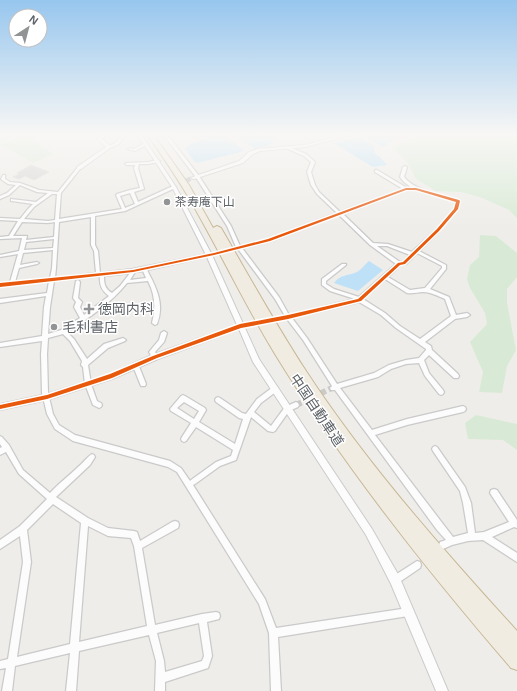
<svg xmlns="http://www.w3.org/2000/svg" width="517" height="691" viewBox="0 0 517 691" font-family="Helvetica,'Noto Sans JP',sans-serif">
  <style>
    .green { fill: #d8ead5 }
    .water { fill: #bee1f8 }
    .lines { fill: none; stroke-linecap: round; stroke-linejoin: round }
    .stream { stroke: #bee1f8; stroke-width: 1 }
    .building { fill: #d5d4d2; stroke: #dedcd8 }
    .street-tunnel-far1 { stroke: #cbcac9; stroke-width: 5; stroke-dasharray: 5 2.5; stroke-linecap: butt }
    .street-tunnel { stroke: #cbcac9; stroke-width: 6; stroke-dasharray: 6 3; stroke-linecap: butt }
    .secondary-tunnel { stroke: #cbcac9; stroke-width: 4.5; stroke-dasharray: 4.5 2.5; stroke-linecap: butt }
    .street-casing { stroke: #cacaca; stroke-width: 2.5 }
    .secondary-casing { stroke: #cbcbcb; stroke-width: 2 }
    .highway-casing { stroke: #c7b795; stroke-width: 2 }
    .street { fill: #fdfcfc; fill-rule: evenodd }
    .secondary { fill: #fdfcfc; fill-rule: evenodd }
    .highway { fill: #f1ece2; fill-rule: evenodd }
    .cycleway-casing { stroke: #fff; stroke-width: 3 }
    .cycleway { fill: #e8590c; fill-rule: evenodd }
    .poi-dot { fill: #919395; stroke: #fff; stroke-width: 1.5 }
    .labels { text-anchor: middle; stroke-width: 3; stroke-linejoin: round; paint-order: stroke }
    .far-poi-label { font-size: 12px; fill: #5e6368; stroke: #fff; text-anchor: start }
    .poi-label { font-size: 14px; fill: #5e6368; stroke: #fff; text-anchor: start }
    .street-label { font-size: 14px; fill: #5e6368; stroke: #fff }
  </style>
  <rect width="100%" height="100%" fill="#efede9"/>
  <g class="green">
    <polygon points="424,134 517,134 517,218 509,210 482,198 462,192 436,191 416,179 407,162 393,148"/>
    <polygon points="25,136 54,154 33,163 0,144"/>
    <polygon points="480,235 496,236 517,253 517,277 507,289 507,303 516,350 507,366 502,393 479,392 483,372 470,342 487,324 485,313 470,288 467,279 470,265 479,257"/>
    <polygon points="476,415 517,424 517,450 503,440 468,439 465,423"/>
  </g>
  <g class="water">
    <polygon points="218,134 223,135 244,150 241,152 197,163 195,162 185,149 190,144"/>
    <polygon points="234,134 264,134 276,139 268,146 255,149"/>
    <polygon points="360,134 388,134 395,139 382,147"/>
    <polygon points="358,137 374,146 375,154 379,156 387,165 373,167 333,143"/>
    <path d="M369,261L383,270L358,291L334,283C341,274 348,276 357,272C361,270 365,264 369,261Z"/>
  </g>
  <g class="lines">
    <polyline class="stream" points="0,140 24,134"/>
  </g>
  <polygon class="building" points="31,165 49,172 34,180 25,176 19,179 13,177 19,174 17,173"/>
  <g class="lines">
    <polyline class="street-tunnel-far1" points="250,324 284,318"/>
    <polyline class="street-tunnel" points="296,405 332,388"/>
    <polyline class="secondary-tunnel" points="180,184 192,178"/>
    <defs>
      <g id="street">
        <path d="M121,134H125C122,142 117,147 108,148V146C115,144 119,141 121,134Z"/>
        <path d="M163,134H167L199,176L231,226L240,246L268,239L337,213L317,194L311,185L307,172L311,162L304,156L288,149V147H289L306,154L314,161L315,162L311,172L315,185L319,192L340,212L403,189L375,172V170H377L407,188H412L404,182L400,177L403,167L405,166L407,167L404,177C415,191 442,195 459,200L460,201L457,210L439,231L419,251L446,265V269L430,289L449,297L456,315L467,313L470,315L467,317L455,319L425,342L431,346L432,350L458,374L459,376L458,378H454L429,355L424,360L429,373L443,390L444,392L443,394L441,395L439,394L425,376L419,363L406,364L391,369L378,377L340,388L372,430L407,419L463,406L465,407L466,409L465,411L463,412L407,425L375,435L443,524L453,537L468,533L463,503L460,491L433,451L432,449L433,447L435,446L437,447L465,487L471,503L475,533L484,532L509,522L490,493L491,490L494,489L497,490L517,520V528L514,527L492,537L517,553V562L483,540L468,541L452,545L443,549L440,548L439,545L440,542L446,540L437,530L335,390H331L330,388L332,386L303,340L287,319H282L281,318L282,317L285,316L275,299L238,249H235V248L236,247L227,226L195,176ZM406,190H416L456,202L454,209L437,229L412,252L388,244L373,243L343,214ZM339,215L370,245L396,264L359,297L334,289L326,284V281L346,265V264H342L322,279V285L330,291L355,299L289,315L279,297L242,248L271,241ZM377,246H387L410,255L403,262H400ZM417,253L442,266V268L425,288L410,290L388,277L400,265L406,264ZM385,279L407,293C413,294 418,292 423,292C431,292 438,296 445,299L451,316L420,339L400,326L385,313L363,299ZM359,302L381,315L396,328L426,349V350L419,358L406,360L389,365L374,373L337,384L307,338L292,318Z"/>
        <polygon points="145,143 148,144 135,151 128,149 130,148 134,149"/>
        <path d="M158,160L160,161L159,162L148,164H139L138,168L144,189L134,192L138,202L173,186H175V188L125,211L95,216V245L98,251L100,273L133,269L214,253L216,254L214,255L147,270C156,287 165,304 157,324L155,325L152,323C156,307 155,295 148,281L127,283C111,303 89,318 67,332L74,339L87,359L104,344L123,338L126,340L125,341L108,348L88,365L91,384L97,401L101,403L102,405L101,407L99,408L93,405L85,384L83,367L81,365L82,361L70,341L63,334L48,338L47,354L48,393L53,414L59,425L75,435L170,461L181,468L190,481L191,480L216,462L231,456L233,450L196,427L186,441L184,442L182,441L181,439L182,437L191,423L171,411L170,409L181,396L183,395L185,396L205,408L206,410L199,422L235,444L243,419L239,418L216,402L215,400L216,398L218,397L220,398L242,413L246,414L257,399L273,387L275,386L277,387L278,389L277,391L261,403L254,412L271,426L285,407L296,402L298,403L299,405L298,407L289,411L275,431L273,432L268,431L251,417L236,460L220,466L195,484L193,485L265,599L276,628L408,608L411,609L412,612L411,615L408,616L278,637L281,691H271L269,633L259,604L177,472L168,467L73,441L55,429L47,414L42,393L41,354L42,341L0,347V343L42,336L44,307L46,296L0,303V299L47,293L49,281L0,287V283L10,282L18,254L0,257V255L19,251L22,238L0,239V237L9,236L18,221L0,220V218L20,219L28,209L33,204L12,201H11V199L36,202L48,193L37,192L20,185L9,195L0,199V196L7,193L16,185L8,184L2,180L1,179L3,175H5V179L10,182L20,183L39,190L58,192L78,167H80V169L61,193L59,219L122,209L116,195L117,194L130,190L140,188L134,168L135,165H127L125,164L126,163L148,162ZM130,193L135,204L125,208L120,196ZM52,194H57L55,220L48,221L24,219L34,207ZM91,217V245L94,251L96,273L55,278L56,268L59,222ZM22,222L48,223L55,222L54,237L26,240L27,236H13ZM54,239L53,248L24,250L26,242ZM53,250L52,268L50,278L15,282L19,268L37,264L39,263L37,262L20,265L23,253ZM143,271L146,278L130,280L135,272ZM130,273L120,286L112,293C105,289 104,284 104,276ZM100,276C99,285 102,291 109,296L84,315L80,307L82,302L78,298L80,282L78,280L76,281L73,298L76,302L74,307L80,318L61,330L48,334L50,307L54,281ZM184,402L199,411L194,419L177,408Z"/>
        <polygon points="250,322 252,323 253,324 252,325 240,328 237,326 238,325"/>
        <polygon points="164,331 167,333 164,342 155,352 158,357 157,359 153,359 149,352 159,340 161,333"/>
        <polygon points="134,364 138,364 146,384 145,386 141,386 133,366"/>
        <path d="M0,436L2,437L9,445L23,470L50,493C59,483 69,476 78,467C83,463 87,457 92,454L94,455L95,457L90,465L56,497L88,518L108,528L134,531L137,532L140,541L172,522L175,521L178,522L179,525L178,528L142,548L155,625L202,614L216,612L219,613L220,616L219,619L207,622L212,656L208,668L165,682V691H155L156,661L149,635L79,651L76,691H66L70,653L15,666L12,691H2L6,668L0,669V661L8,659L23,562L20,536L0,549V540L20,526L47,499L19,474L6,452L0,455V448L2,447L0,444ZM53,504L81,523L70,644L17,657L31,562L27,530ZM88,526L108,536L131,538L134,546L147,626L79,642ZM199,623L204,656L202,661L165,672L164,661L157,633Z"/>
        <polygon points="417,561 420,562 421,565 420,568 398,583 395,584 392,583 391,580 392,577"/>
      </g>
      <g id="secondary">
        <polygon points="103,134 108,134 102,139 110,146 110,148 81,169 77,169 77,167 106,147 97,139"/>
        <polygon points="137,134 141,134 176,187 212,255 259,359 372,529 399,576 448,691 436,691 391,584 366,535 253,362 239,329 158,359 112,379 47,400 0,410 0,404 47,394 110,374 152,355 237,325 206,255 172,187"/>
        <polygon points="347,134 354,134 305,147 260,151 253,154 243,163 194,179 190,178 239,161 249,152 257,149 305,145"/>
      </g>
      <path id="highway" d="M147,134H153L189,185L213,228L217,226L221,228C252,281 281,335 316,386C375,473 446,553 517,631V670L511,668C425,568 344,466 275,354C247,308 224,260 198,214C183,186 165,160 147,134Z"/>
    </defs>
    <use href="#street" class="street-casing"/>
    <use href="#secondary" class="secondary-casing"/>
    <use href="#highway" class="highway-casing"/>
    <use href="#street" class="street"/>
    <use href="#secondary" class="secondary"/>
    <use href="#highway" class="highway"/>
    <defs>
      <polygon id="cycleway" points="406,188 416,188 459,200 460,201 458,209 439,231 405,264 400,265 361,301 288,319 241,328 157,358 112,378 47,399 0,409 0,405 47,395 110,374 153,356 240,324 288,315 358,299 398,263 403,262 437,229 454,209 456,202 416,190 406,190 270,241 214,255 133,272 0,287 0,283 133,270 214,253 268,239"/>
    </defs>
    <use href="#cycleway" class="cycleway-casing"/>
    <use href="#cycleway" class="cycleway"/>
  </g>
  <linearGradient id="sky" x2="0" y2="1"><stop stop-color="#97c6ee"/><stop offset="0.58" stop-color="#f8f7f5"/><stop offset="1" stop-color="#f8f7f5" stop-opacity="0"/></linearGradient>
  <rect width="517" height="231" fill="url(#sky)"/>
  <g class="poi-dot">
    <circle cx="167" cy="202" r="4"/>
    <path d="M87 303h4v4h4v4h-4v4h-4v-4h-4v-4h4z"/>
    <circle cx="54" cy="327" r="4"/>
  </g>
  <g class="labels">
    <g class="far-poi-label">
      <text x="175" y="206">茶寿庵下山</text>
    </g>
    <g class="poi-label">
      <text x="98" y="314">徳岡内科</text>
      <text x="62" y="332">毛利書店</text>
    </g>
    <g class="street-label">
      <text transform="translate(317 410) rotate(56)" y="5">中国自動車道</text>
    </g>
  </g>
  <g transform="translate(28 28) rotate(36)"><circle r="19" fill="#ffffff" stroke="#bfc1c3"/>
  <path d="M0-3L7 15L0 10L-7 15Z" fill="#919395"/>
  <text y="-6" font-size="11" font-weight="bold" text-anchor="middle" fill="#5e6368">N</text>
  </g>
</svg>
